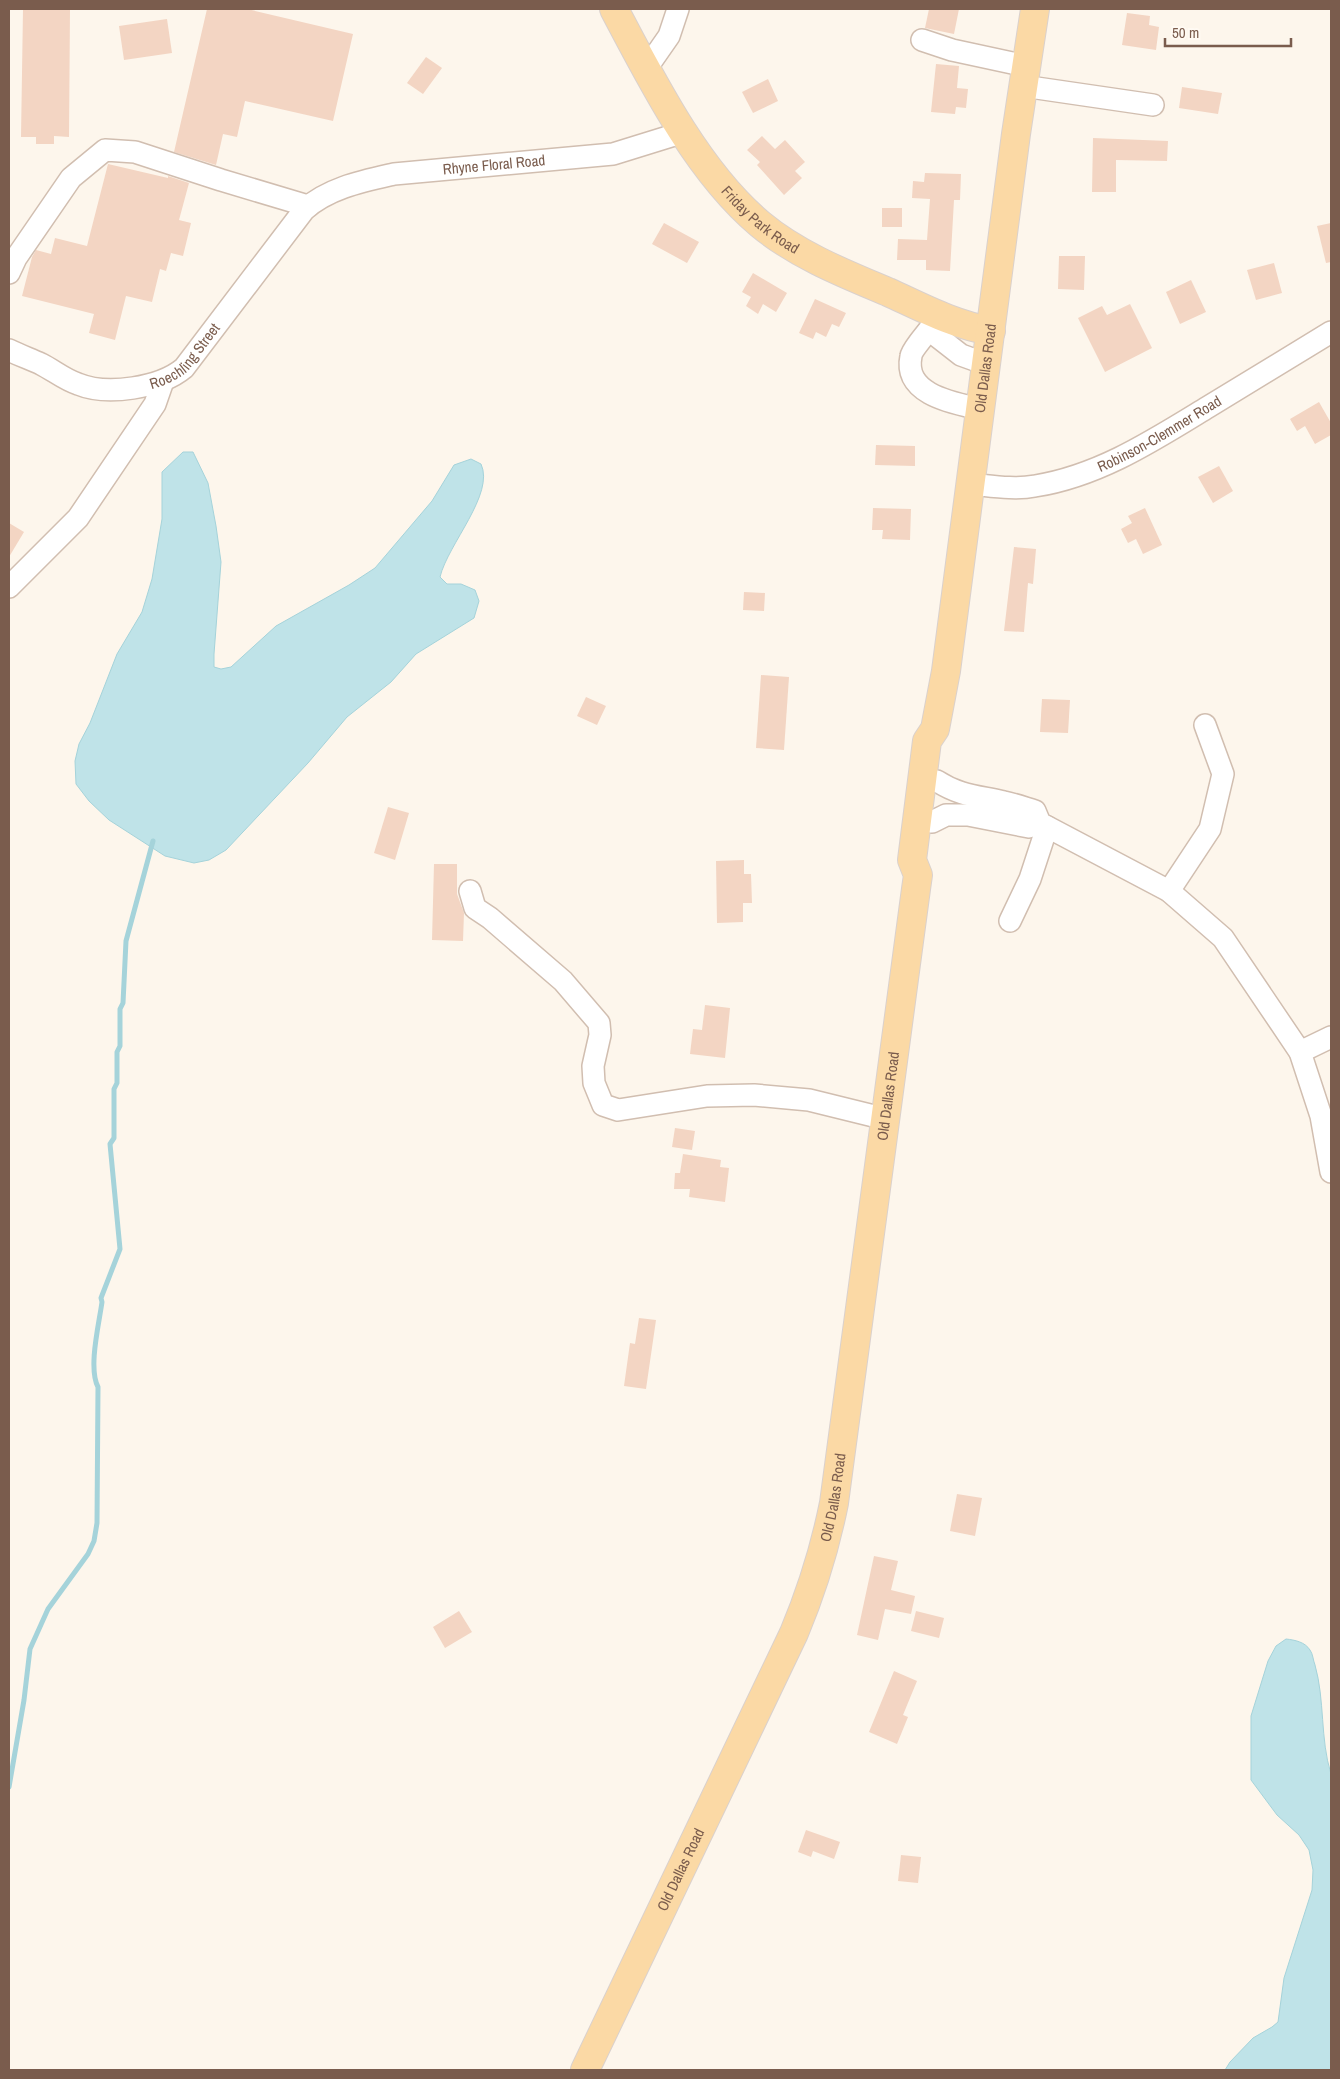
<svg xmlns="http://www.w3.org/2000/svg" width="1340" height="2079" viewBox="0 0 1340 2079" font-family="'Archivo Narrow',sans-serif">
  <style>
    .water { fill: #bfe3e8; stroke: #a5d3da }
    .lines { fill: none; stroke-linecap: round; stroke-linejoin: round }
    .stream { stroke: #a5d3da; stroke-width: 5 }
    .building { fill: #f3d5c3 }
    .minor-casing { stroke: #d1beb0; stroke-width: 24 }
    .major-casing { stroke: #dad1cd; stroke-width: 30 }
    .minor { stroke: #fff; stroke-width: 21 }
    .major { stroke: #fbd9a5; stroke-width: 28 }
    .labels { text-anchor: middle; stroke-width: 4; stroke-linejoin: round; paint-order: stroke }
    .street-label { font-size: 15px; fill: #7a5c4d; stroke: #fffaf3 }
  </style>
  <rect width="100%" height="100%" fill="#fdf6ec"/>
  <g class="water">
    <path d="M183,452H193L208,483L216,526L221,562L214,654V667L221,669L231,667L276,626L349,585L375,568L432,501L454,465L471,459L481,464C495,494 448,544 440,577L447,584H461L475,590L479,601L474,618L416,654L391,682L347,717L308,763L226,850L209,860L194,863L165,856L109,820L89,801L76,784L75,761L79,744L90,723L117,654L142,612L152,579L162,519V472Z"/>
    <path d="M1286,1639C1295,1640 1305,1642 1310,1650C1313,1654 1313,1660 1315,1665C1325,1700 1320,1739 1331,1774V2070H1225L1230,2062L1253,2038L1272,2027L1278,2022L1284,1978L1312,1890L1313,1870L1309,1850L1299,1835L1277,1815L1251,1780V1716L1268,1661L1276,1646Z"/>
  </g>
  <g class="lines">
    <path class="stream" d="M9,1787L24,1700L30,1649L48,1609L88,1554L94,1541L97,1523L98,1387C88,1368 99,1324 102,1302L101,1298L120,1249L110,1144L114,1138V1089L117,1083V1052L120,1046V1009L123,1003L126,941L153,841"/>
  </g>
  <g class="building">
    <polygon points="23,9 70,9 69,137 54,136 54,144 36,144 36,137 21,137"/>
    <polygon points="207,9 247,9 353,34 333,121 245,101 237,137 223,134 216,165 174,152"/>
    <polygon points="929,9 959,9 954,34 925,28"/>
    <polygon points="1127,13 1150,16 1149,25 1159,27 1156,50 1122,45"/>
    <polygon points="167,19 172,53 124,60 119,26"/>
    <polygon points="426,57 442,68 423,94 407,83"/>
    <polygon points="936,64 959,66 957,88 968,89 966,108 956,107 955,114 931,112"/>
    <polygon points="768,79 778,101 753,113 742,92"/>
    <polygon points="1182,87 1222,93 1218,114 1179,108"/>
    <polygon points="762,136 775,149 785,140 805,162 795,171 802,178 784,195 757,165 760,162 747,150"/>
    <polygon points="1093,138 1168,141 1167,161 1116,160 1116,192 1092,192"/>
    <polygon points="108,164 168,178 168,176 189,183 179,220 191,223 183,256 171,253 166,271 160,269 152,302 126,296 115,340 89,333 94,314 22,296 32,257 36,250 51,254 55,238 87,246"/>
    <polygon points="925,173 961,174 960,200 954,200 950,271 926,270 926,260 897,260 898,239 927,240 930,199 912,198 913,181 924,182"/>
    <rect x="882" y="208" width="20" height="19"/>
    <polygon points="664,223 699,242 687,263 652,244"/>
    <polygon points="1331,223 1331,262 1326,263 1317,226"/>
    <polygon points="1059,256 1085,256 1084,290 1058,289"/>
    <polygon points="1274,263 1282,293 1256,300 1247,270"/>
    <polygon points="753,273 787,293 776,312 763,304 758,314 746,306 751,297 742,292"/>
    <polygon points="1191,280 1206,312 1180,324 1166,292"/>
    <polygon points="815,299 846,313 839,327 832,324 826,337 816,332 813,339 799,333"/>
    <polygon points="1130,304 1152,348 1105,372 1078,318 1102,306 1107,315"/>
    <polygon points="1319,402 1331,423 1331,435 1315,444 1305,426 1297,431 1290,419"/>
    <polygon points="876,445 915,446 915,466 875,465"/>
    <polygon points="1219,466 1233,491 1213,503 1198,477"/>
    <polygon points="873,508 911,509 910,540 882,539 883,530 872,530"/>
    <polygon points="1145,508 1162,545 1143,554 1136,539 1128,543 1121,529 1132,523 1128,516"/>
    <polygon points="9,523 24,532 9,557"/>
    <polygon points="1014,547 1036,549 1033,584 1028,583 1024,632 1004,631"/>
    <polygon points="744,592 765,593 764,611 743,610"/>
    <polygon points="761,675 789,677 784,750 756,748"/>
    <polygon points="586,697 606,706 597,725 577,716"/>
    <polygon points="1042,699 1070,700 1068,733 1040,732"/>
    <polygon points="388,807 409,813 395,860 374,853"/>
    <polygon points="744,860 744,874 751,874 752,903 743,903 743,922 717,923 716,861"/>
    <polygon points="434,864 457,864 457,894 464,913 463,941 432,940"/>
    <polygon points="705,1005 730,1008 725,1058 690,1054 693,1029 702,1030"/>
    <polygon points="675,1128 695,1131 692,1150 672,1147"/>
    <polygon points="683,1154 721,1160 720,1167 729,1168 725,1202 689,1197 690,1189 674,1189 675,1173 680,1173"/>
    <polygon points="639,1318 656,1320 646,1389 624,1386 630,1343 635,1344"/>
    <polygon points="957,1494 982,1498 975,1536 950,1531"/>
    <polygon points="874,1556 898,1561 891,1590 915,1596 911,1614 885,1609 878,1640 857,1635"/>
    <polygon points="459,1611 472,1632 445,1648 433,1627"/>
    <polygon points="916,1611 944,1618 939,1638 911,1631"/>
    <polygon points="894,1671 917,1681 903,1715 908,1717 897,1744 869,1732"/>
    <polygon points="806,1830 840,1842 834,1859 813,1851 811,1857 798,1852"/>
    <polygon points="901,1855 921,1857 918,1883 898,1881"/>
  </g>
  <g class="lines">
    <defs>
      <g id="minor">
        <polyline points="922,40 952,50 1026,66"/>
        <polyline points="646,69 669,36 678,9"/>
        <polyline points="1023,86 1153,105"/>
        <polyline points="9,273 16,258 71,178 105,150 135,152 221,180 308,206"/>
        <path d="M941,315C935,323 912,349 911,356C903,395 954,403 980,409"/>
        <polyline points="929,330 961,355 986,364"/>
        <path id="s1" d="M9,350C19,355 30,359 41,364C53,370 65,380 78,384C107,396 160,388 184,368L304,210C328,188 363,181 394,174L613,154L684,132"/>
        <path id="s2" d="M971,484C992,486 1014,490 1035,486C1099,476 1154,440 1208,407C1249,382 1290,357 1331,332"/>
        <polyline points="9,587 78,518 155,404 163,381"/>
        <path d="M937,781C960,796 978,796 1004,802C1014,804 1025,808 1035,811L1040,823L1169,891L1223,938L1300,1052L1321,1116L1331,1172"/>
        <polyline points="932,822 946,815 968,815 1029,827 1040,823"/>
        <polyline points="470,891 475,908 490,918 563,981 599,1023 600,1035 593,1066 594,1083 603,1105 618,1110 707,1096 754,1095 809,1100 886,1119"/>
        <polyline points="1169,891 1210,829 1223,774 1205,725"/>
        <polyline points="1010,921 1030,879 1047,827"/>
        <polyline points="1300,1052 1331,1037"/>
      </g>
      <g id="major">
        <path id="s3" d="M614,9C652,81 697,171 760,224C797,255 845,274 888,292C921,307 954,325 991,331"/>
        <path id="s4" d="M585,2070L794,1633C812,1590 825,1548 834,1503L916,889L918,875L912,860L927,741L935,729L946,671L1016,134L1035,9"/>
      </g>
    </defs>
    <use href="#minor" class="minor-casing"/>
    <use href="#major" class="major-casing"/>
    <use href="#minor" class="minor"/>
    <use href="#major" class="major"/>
  </g>
  <g class="labels">
    <g class="street-label">
      <text dy="5" stroke="none"><textPath href="#s1" startOffset="585">Rhyne Floral Road</textPath></text>
      <text dy="5" stroke="none"><textPath href="#s3" startOffset="259">Friday Park Road</textPath></text>
      <text dy="5" stroke="none"><textPath href="#s1" startOffset="196">Roechling Street</textPath></text>
      <text dy="5" stroke="none"><textPath href="#s4" startOffset="1769">Old Dallas Road</textPath></text>
      <text dy="5" stroke="none"><textPath href="#s2" startOffset="200">Robinson-Clemmer Road</textPath></text>
      <text dy="5" stroke="none"><textPath href="#s4" startOffset="1031">Old Dallas Road</textPath></text>
      <text dy="5" stroke="none"><textPath href="#s4" startOffset="626">Old Dallas Road</textPath></text>
      <text dy="5" stroke="none"><textPath href="#s4" startOffset="222">Old Dallas Road</textPath></text>
    </g>
  </g>
  <rect width="1340" height="2079" fill="none" stroke="#7a5c4d" stroke-width="20"/>
  <path d="M1165 38v8h126v-8" fill="none" stroke="#7a5c4d" stroke-width="2.5"/>
  <text x="1172" y="38" font-size="15" fill="#7a5c4d" stroke="#fffaf3" stroke-width="4" paint-order="stroke">50 m</text>
</svg>
